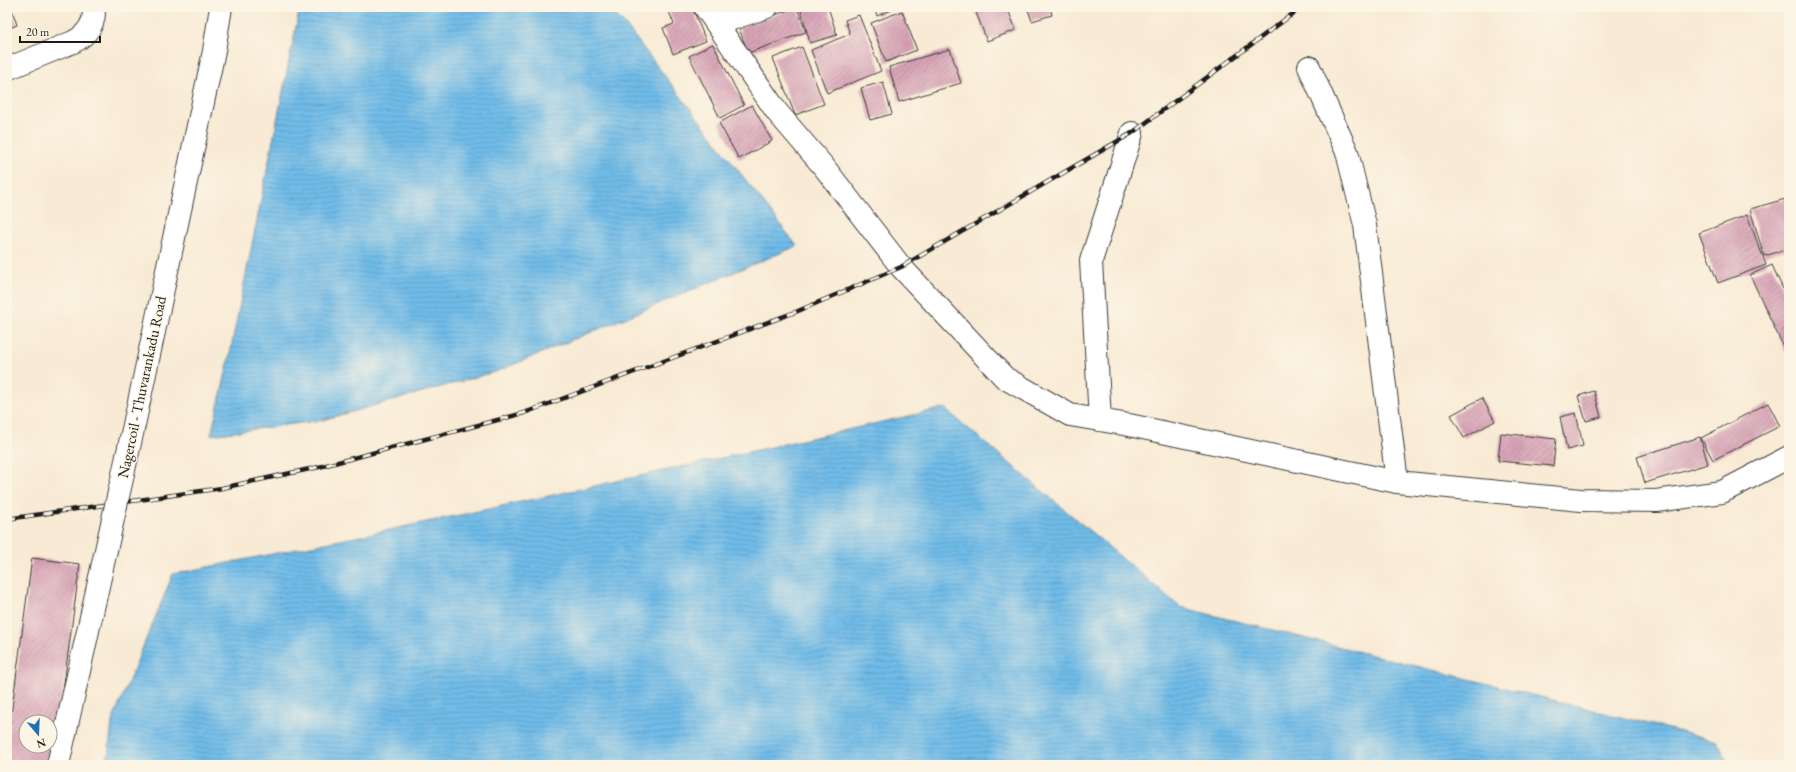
<svg xmlns="http://www.w3.org/2000/svg" width="1796" height="772" viewBox="0 0 1796 772" font-family="'EB Garamond',serif">
  <style>
    .water { fill: url(#water-rules); stroke: #466c82 }
    .building { fill: url(#building-hatch); fill-rule: evenodd }
    .lines { fill: none; stroke-linecap: round; stroke-linejoin: round }
    .minor-casing { stroke: #3d3b38; stroke-width: 24 }
    .tertiary-casing { stroke: #3d3b38; stroke-width: 24 }
    .minor { stroke: #fff; stroke-width: 22 }
    .tertiary { stroke: #fff; stroke-width: 22 }
    .rail-casing { stroke: #1c1c1c; stroke-width: 4.5 }
    .rail { stroke: #fcf5e5; stroke-width: 3; stroke-dasharray: 9; stroke-linecap: butt }
    .primary-bridge-casing { stroke: #3d3b38; stroke-width: 24; stroke-linecap: butt }
    .primary-bridge { stroke: #fff; stroke-width: 22 }
    .labels { text-anchor: middle; stroke-width: 3; stroke-linejoin: round; paint-order: stroke }
    .street-label { font-size: 15px; fill: #1c1c1c; stroke: #fcf5e5 }
  </style>
  <defs>
    <pattern id="water-rules" width="6" height="5" patternUnits="userSpaceOnUse"><rect width="6" height="5" fill="#6fbbe8"/><path d="M0 2.5h6" fill="none" stroke="#60a0c6"/></pattern>
    <pattern id="building-hatch" width="6" height="6" patternUnits="userSpaceOnUse"><rect width="6" height="6" fill="#d7a2b6"/><path d="M-1 1l2-2M0 6l6-6M5 7l2-2" fill="none" stroke="#ae8393"/></pattern>
  </defs>
  <rect width="100%" height="100%" fill="#fcf5e5"/>
  <filter id="ink" filterUnits="userSpaceOnUse"><feTurbulence type="fractalNoise" baseFrequency=".025" numOctaves="2"/><feDisplacementMap in="SourceGraphic" scale="8" xChannelSelector="R" yChannelSelector="G"/><feConvolveMatrix kernelMatrix="1 2 1 2 8 2 1 2 1" color-interpolation-filters="sRGB"/></filter>
  <filter id="wash" filterUnits="userSpaceOnUse"><feTurbulence type="fractalNoise" baseFrequency=".012" numOctaves="4" result="noise"/><feDisplacementMap in="SourceGraphic" scale="16" xChannelSelector="R" yChannelSelector="G"/><feGaussianBlur stdDeviation="0.9" result="paint"/><feColorMatrix in="noise" values="0 0 0 0 0 0 0 0 0 0 0 0 0 0 0 0 0 1.4 0 .05"/><feComposite in="paint" operator="in"/></filter>
  <g filter="url(#wash)">
    <rect width="100%" height="100%" fill="#f8ead4"/>
    <g class="water">
      <polygon points="300,7 608,7 623,22 797,246 498,371 323,420 211,435 226,373"/>
      <path d="M944,408L1180,607L1717,741L1729,765H107L112,722L173,574C431,523 688,466 944,408Z"/>
    </g>
    <g id="blocks">
      <g class="building">
        <polygon points="7,7 11,7 17,25 7,29"/>
        <polygon points="667,7 692,7 706,41 673,54 663,28 674,24"/>
        <polygon points="797,7 806,32 748,53 739,28"/>
        <polygon points="800,7 828,7 837,35 810,43"/>
        <polygon points="873,7 898,7 877,16"/>
        <polygon points="974,7 1007,7 1016,30 987,41"/>
        <polygon points="1027,7 1050,7 1052,15 1032,21"/>
        <polygon points="902,11 917,50 886,62 871,23"/>
        <polygon points="859,15 881,71 827,93 811,50 850,34 845,20"/>
        <polygon points="713,44 744,105 720,118 689,56"/>
        <polygon points="802,47 824,104 795,115 773,58"/>
        <polygon points="950,49 961,83 899,102 889,67"/>
        <polygon points="883,82 892,114 870,120 861,88"/>
        <polygon points="752,105 772,141 739,159 719,123"/>
        <polygon points="1789,198 1789,249 1764,256 1750,209"/>
        <polygon points="1747,215 1766,265 1718,283 1699,233"/>
        <polygon points="1772,265 1789,302 1789,359 1750,275"/>
        <polygon points="1594,391 1601,417 1586,421 1578,396"/>
        <polygon points="1482,398 1495,421 1464,438 1451,415"/>
        <polygon points="1768,403 1780,426 1713,460 1701,438"/>
        <polygon points="1576,413 1583,446 1567,450 1560,417"/>
        <polygon points="1501,433 1556,439 1553,466 1498,461"/>
        <polygon points="1700,437 1708,464 1645,483 1637,457"/>
        <path d="M32,558L80,564L53,765H7V746ZM26,722H50V746H26Z"/>
      </g>
    </g>
  </g>
  <g filter="url(#ink)">
    <use href="#blocks" fill-opacity="0" stroke="#3d3b38" stroke-width="1"/>
    <g class="lines">
      <defs>
        <g id="minor">
          <polyline points="717,24 767,7"/>
          <polyline points="1309,67 1347,152 1365,225 1397,482"/>
          <path d="M7,69L73,42C86,36 97,22 93,7"/>
          <polyline points="1100,420 1091,261 1132,133"/>
        </g>
        <polyline id="tertiary" points="705,7 777,112 824,167 901,267 1005,378 1070,415 1129,425 1397,482 1581,500 1656,501 1722,492 1789,457"/>
      </defs>
      <use href="#minor" class="minor-casing"/>
      <use href="#tertiary" class="tertiary-casing"/>
      <use href="#minor" class="minor"/>
      <use href="#tertiary" class="tertiary"/>
      <defs>
        <polyline id="rail" points="7,519 222,488 319,467 524,413 798,311 901,267 1132,133 1302,7"/>
      </defs>
      <use href="#rail" class="rail-casing"/>
      <use href="#rail" class="rail"/>
      <defs>
        <polyline id="primary-bridge" points="58,765 134,425 214,51 221,7"/>
      </defs>
      <use href="#primary-bridge" class="primary-bridge-casing"/>
      <use href="#primary-bridge" class="primary-bridge"/>
    </g>
  </g>
  <g class="labels">
    <g class="street-label">
      <text transform="translate(142 387) rotate(-78)" y="5">Nagercoil - Thuvarankadu Road</text>
    </g>
  </g>
  <rect width="1796" height="772" fill="none" stroke="#fcf5e5" stroke-width="24"/>
  <g transform="translate(38 734) rotate(161)"><circle r="19" fill="#fcf5e5" stroke="#a29e95"/>
  <path d="M0-3L7 15L0 10L-7 15Z" fill="#1f6fb2"/>
  <text y="-6" font-size="11" font-weight="bold" text-anchor="middle" fill="#1c1c1c">N</text>
  </g>
  <path d="M20 36v6h80v-6" fill="none" stroke="#1c1c1c" stroke-width="2"/>
  <text x="26" y="36" font-size="12" fill="#1c1c1c" stroke="#fcf5e5" stroke-width="3" paint-order="stroke">20 m</text>
</svg>
